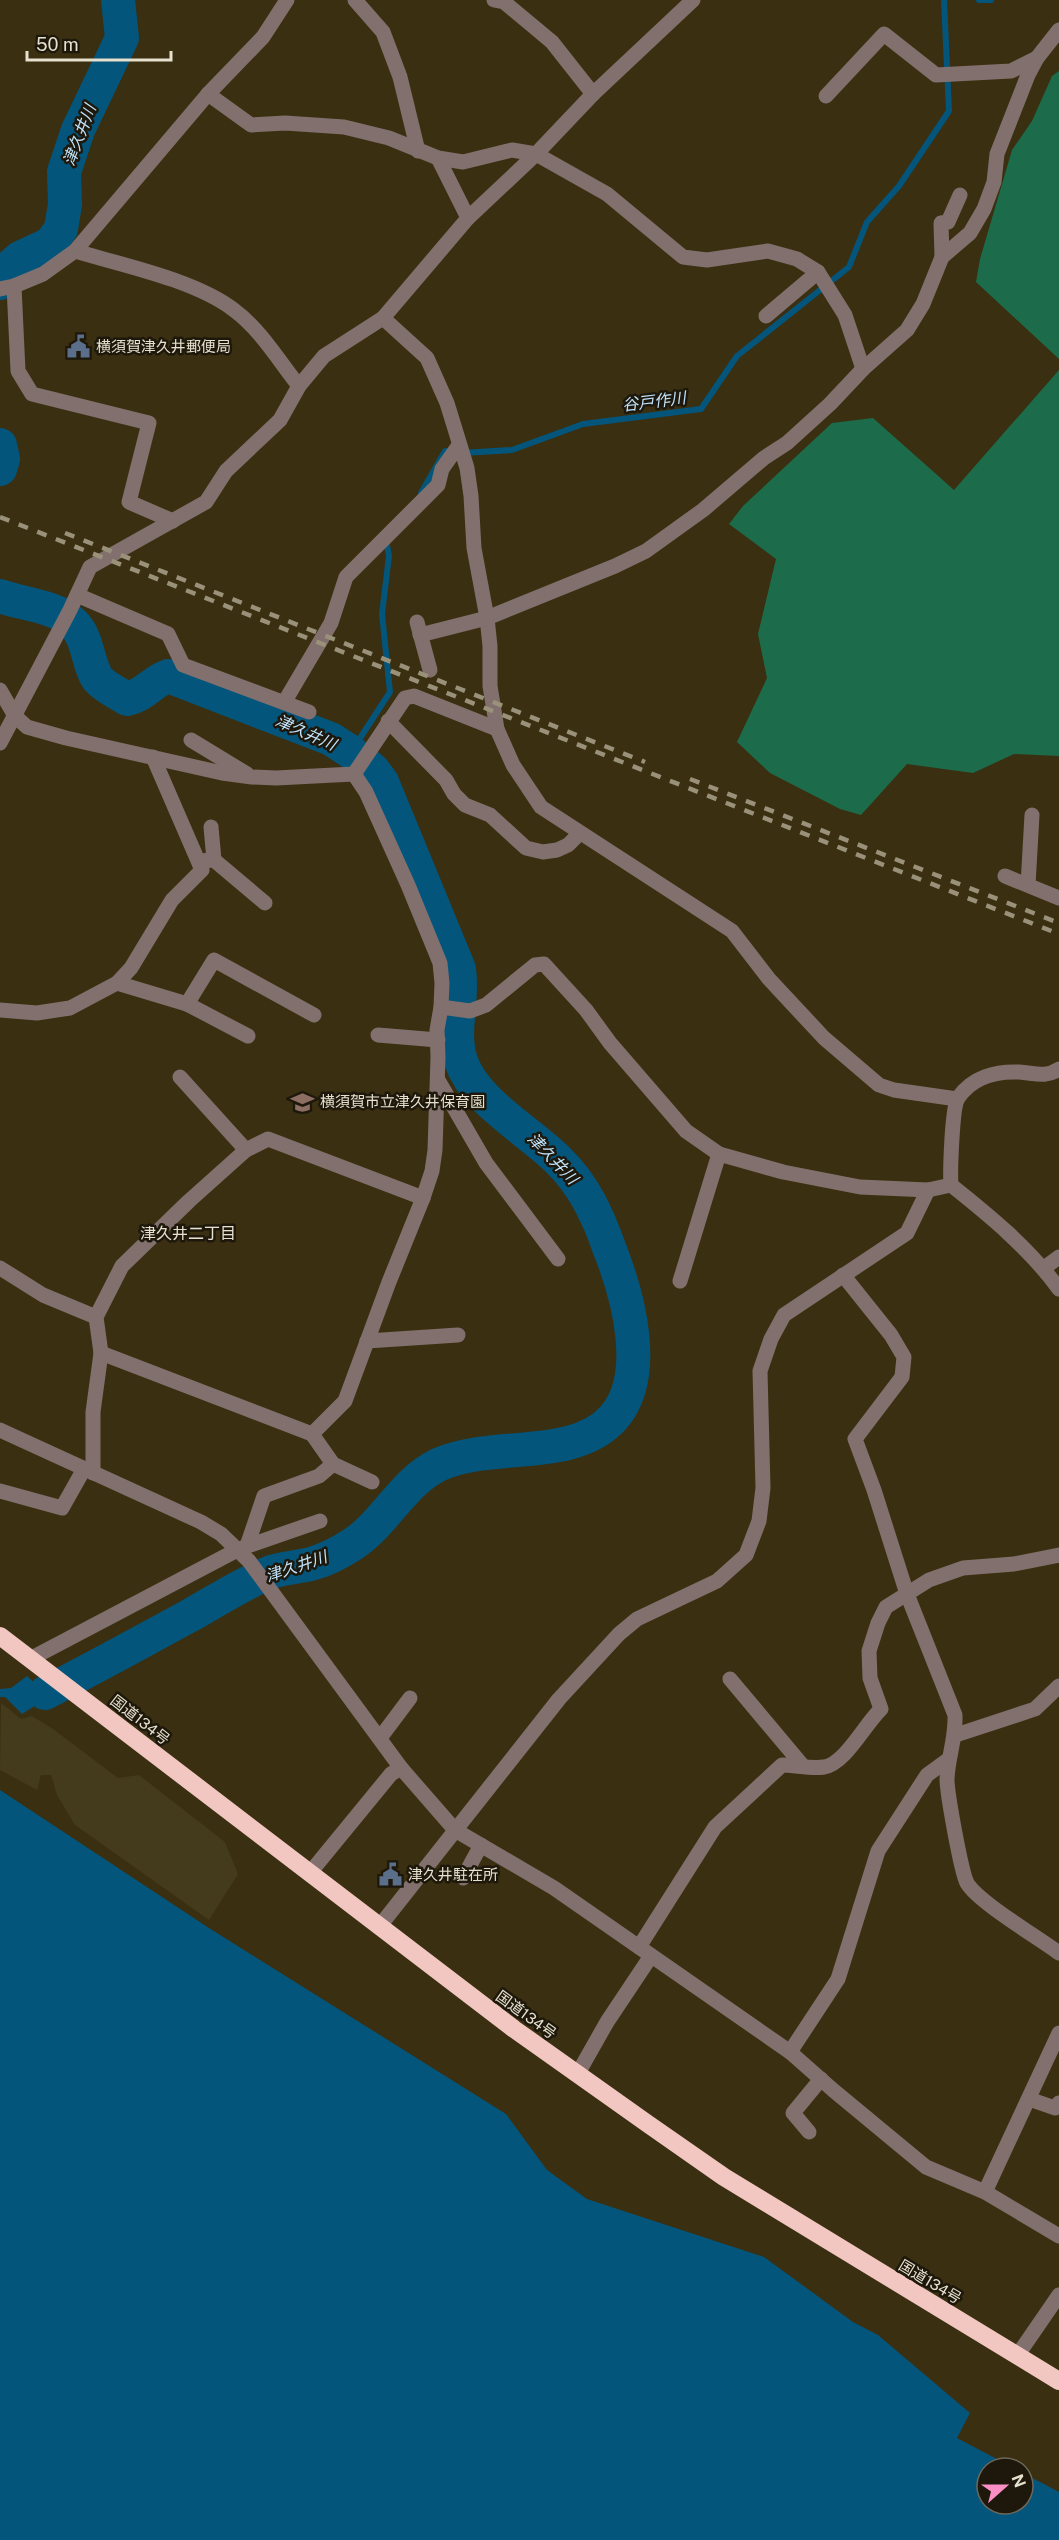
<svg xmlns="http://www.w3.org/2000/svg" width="1059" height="2540" viewBox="0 0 1059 2540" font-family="'Public Sans','Noto Sans JP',sans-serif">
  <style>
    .forest { fill: #1c6c4b }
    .sand { fill: #433b1c }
    .water { fill: #04557b }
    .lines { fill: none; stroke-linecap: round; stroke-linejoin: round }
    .stream { stroke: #04557b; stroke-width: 6 }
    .river { stroke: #04557b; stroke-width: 34 }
    .minor { stroke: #81706d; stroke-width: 15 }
    .highway { stroke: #f2c7c1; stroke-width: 18 }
    .rail { stroke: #999179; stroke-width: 4.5; stroke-dasharray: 10 10; stroke-linecap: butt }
    .labels { text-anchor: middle; stroke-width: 5; stroke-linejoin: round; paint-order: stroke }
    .poi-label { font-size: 15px; fill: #e6e0ce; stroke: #1d180b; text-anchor: start }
    .street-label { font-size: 15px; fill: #e6e0ce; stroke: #1d180b }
    .water-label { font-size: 16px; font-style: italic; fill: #c0e3fb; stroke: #1d180b }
    .neighbourhood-label { font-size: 16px; fill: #e6e0ce; stroke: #1d180b }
  </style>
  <rect width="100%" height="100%" fill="#3a2f10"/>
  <g class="forest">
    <polygon points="1059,71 1059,359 976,282 980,259 1012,150 1032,121 1052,76"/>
    <polygon points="1059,370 1059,756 1014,754 973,773 907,764 861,815 840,809 770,773 737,742 767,678 758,634 776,559 729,524 743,506 832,423 873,418 954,490"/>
  </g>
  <polygon class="sand" points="1,1703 21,1719 32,1716 53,1729 118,1778 139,1775 225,1842 238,1874 209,1920 75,1825 57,1795 51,1775 41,1775 37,1790 0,1770"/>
  <g class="water">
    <polygon points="27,1676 49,1697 22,1714 5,1697 0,1697 0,1689 11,1688"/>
    <polygon points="0,1790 209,1928 506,2114 547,2170 587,2199 764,2257 853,2322 878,2335 970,2413 957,2438 1014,2468 987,2468 987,2504 1023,2504 1023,2473 1059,2492 1059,2540 0,2540"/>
  </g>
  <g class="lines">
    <g class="stream">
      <polyline points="979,0 991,0"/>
      <polyline points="462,453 512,450 583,424 701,409 737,356 849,267 867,222 899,186 949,111 944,0"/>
      <polyline points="421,493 445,451 452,452"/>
      <polyline points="351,752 390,692 382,614 389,556 386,540"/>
    </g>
    <g class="river">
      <polyline points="0,283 7,269 20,258 50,244 61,229 65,204 64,172 78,130 122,38 118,0"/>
      <polyline points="0,445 3,459 0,469"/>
      <path d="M0,596C22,604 56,606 73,623C88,637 87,661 97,678C104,687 118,693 127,699C147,694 150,683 168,676L331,739L351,752L373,770L382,782L459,969C464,1001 451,1030 461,1061C474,1101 529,1131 558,1160C584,1185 598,1216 610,1250C628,1296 650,1375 614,1417C574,1463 491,1440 438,1465C402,1483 386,1522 353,1544C341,1552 325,1560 311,1564C298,1567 284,1568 271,1572C243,1583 216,1601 189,1616C141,1642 94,1668 45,1693"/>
    </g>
    <g class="minor">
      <polyline points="355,0 383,32 400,77 418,151"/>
      <polyline points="494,0 504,2 552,42 593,94"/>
      <polyline points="208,94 251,125 285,123 344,127 389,138 438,158 463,162 512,150 536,154 607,194 683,257 707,260 768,251 797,259 818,272 845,315 863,369"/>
      <polyline points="826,96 884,34 936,75 1011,71 1037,58"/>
      <polyline points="438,158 468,218"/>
      <path d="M75,251C122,265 195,280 234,310C260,329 279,361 299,386"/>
      <polyline points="942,257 941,223 948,222 960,195"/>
      <polyline points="14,286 18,371 32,394 149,423 129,502 173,521"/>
      <polyline points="0,289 14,286 43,274 75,251 208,94 263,37 287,0"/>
      <polyline points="766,316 818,272"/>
      <polyline points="383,318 427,358 447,403 467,468 471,496 474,548 487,618 490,646 490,686 497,729 513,765 541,807 732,931 769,979 824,1038 879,1085 894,1090 957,1099"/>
      <polyline points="77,595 168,634 183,665 309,712"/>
      <polyline points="417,622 430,670"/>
      <polyline points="420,635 487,618 615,566 646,551 703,510 764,458 787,443 830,404 863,369 907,330 923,304 942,257 970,233 984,209 994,182 997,154 1028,75 1037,58 1059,30"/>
      <polyline points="0,690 15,716 27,727 66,738 222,773 252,777 276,778 354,774"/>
      <polyline points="285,701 331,623 346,577 438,485 442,469 459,445"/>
      <polyline points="388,721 446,780 454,794 465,805 490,815 526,848 543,852 557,850 568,845 580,833"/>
      <polyline points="191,740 247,774"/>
      <polyline points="0,743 70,610 90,567 206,502 226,471 280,420 299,386 324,356 383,318 468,218 536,154 593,94 693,0"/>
      <polyline points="354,774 405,698 414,696 497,729"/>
      <polyline points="211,827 214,860"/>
      <polyline points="199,861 214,860 265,903"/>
      <polyline points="1005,876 1059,898"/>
      <polyline points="1028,885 1032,815"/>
      <polyline points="117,983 187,1004 248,1036"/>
      <polyline points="187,1004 214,960 314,1015"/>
      <polyline points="441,1007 470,1011 486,1005 535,965 544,964 586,1010 610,1043 686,1131 719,1154 783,1172 860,1187 928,1190 951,1185"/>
      <polyline points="0,1010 37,1013 70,1008 117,983 131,968 172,900 202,870 153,757"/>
      <polyline points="378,1035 438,1040"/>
      <path d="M1059,1069C1045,1078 1035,1073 1019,1072C996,1071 972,1077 958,1098C952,1107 950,1172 951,1185C990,1216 1030,1249 1059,1289"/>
      <polyline points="180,1077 246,1150"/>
      <polyline points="438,1080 486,1163 558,1259"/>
      <polyline points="0,1268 43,1295 96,1317"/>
      <polyline points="1044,1268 1059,1257"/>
      <path d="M843,1275L891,1335L904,1357L902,1377L855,1439L874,1490L907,1594L955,1715C956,1739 948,1756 947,1779C947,1793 961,1871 967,1883C978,1902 1039,1938 1059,1953"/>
      <polyline points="680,1281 719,1154"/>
      <polyline points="367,1341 458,1335"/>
      <polyline points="101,1353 312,1434 333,1464 372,1482"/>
      <polyline points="0,1430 201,1522 221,1534 249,1561 401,1768 455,1830 554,1888 790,2052 833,2090 926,2167 985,2192 1059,2236"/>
      <polyline points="312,1434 345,1401 389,1282 423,1198 432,1171 435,1150 438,1057 437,1030 441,1007 442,983 440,963 408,885 366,792 354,774"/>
      <polyline points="93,1473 93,1412 101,1353 96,1317 122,1266 189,1201 246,1150 268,1139 423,1198"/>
      <polyline points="0,1491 62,1508 84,1469"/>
      <polyline points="247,1546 264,1496 319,1476 333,1464"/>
      <polyline points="30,1659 239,1549 320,1521"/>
      <polyline points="730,1679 803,1766"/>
      <polyline points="956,1735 1035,1709 1059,1686"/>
      <polyline points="380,1738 410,1698"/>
      <polyline points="309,1874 391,1774 401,1768"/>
      <polyline points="463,1878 481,1845"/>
      <polyline points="379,1927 559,1699 619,1634 637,1619 717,1581 746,1555 759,1521 763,1488 760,1371 771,1339 784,1315 907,1233 928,1190"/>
      <path d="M639,1947L715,1827L782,1765C795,1765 811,1769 824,1767C845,1764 865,1724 881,1709L870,1678L869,1651L878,1623L886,1607L929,1580L963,1568L1014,1564L1059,1555"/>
      <polyline points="790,2052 838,1979 878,1851 927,1775 949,1759"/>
      <polyline points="577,2075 607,2022 651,1956"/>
      <polyline points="1029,2099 1055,2108 1059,2103"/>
      <polyline points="809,2132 793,2113 821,2079"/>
      <polyline points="985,2192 1059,2033"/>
      <polyline points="1017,2356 1059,2295"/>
    </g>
    <polyline class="highway" points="0,1636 514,2029 648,2124 724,2177 1059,2381"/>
    <g class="rail">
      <polyline points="0,517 1059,934"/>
      <polyline points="65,533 645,762"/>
      <polyline points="690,779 1059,923"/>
    </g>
  </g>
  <defs>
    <symbol id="civic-bare" viewBox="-9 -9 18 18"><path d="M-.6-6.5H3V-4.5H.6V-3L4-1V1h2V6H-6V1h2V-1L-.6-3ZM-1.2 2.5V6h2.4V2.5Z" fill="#5c6f8a" stroke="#1d180b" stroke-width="2.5" paint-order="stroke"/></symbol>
    <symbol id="school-bare" viewBox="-9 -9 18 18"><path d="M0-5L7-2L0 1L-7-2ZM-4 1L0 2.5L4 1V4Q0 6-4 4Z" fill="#8d6e63" stroke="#1d180b" stroke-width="2.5" paint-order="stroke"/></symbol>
  </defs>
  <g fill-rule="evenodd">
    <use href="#civic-bare" x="62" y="330" width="33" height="33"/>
    <use href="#school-bare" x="286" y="1086" width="33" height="33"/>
    <use href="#civic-bare" x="374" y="1858" width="33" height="33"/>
  </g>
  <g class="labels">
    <g class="poi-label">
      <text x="96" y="352">横須賀津久井郵便局</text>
      <text x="320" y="1107">横須賀市立津久井保育園</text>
      <text x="408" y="1880">津久井駐在所</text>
    </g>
    <g class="street-label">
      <text transform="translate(140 1720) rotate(38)" y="5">国道134号</text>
      <text transform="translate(526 2015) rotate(36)" y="5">国道134号</text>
      <text transform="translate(930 2282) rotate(31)" y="5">国道134号</text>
    </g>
    <g class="water-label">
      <text transform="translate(79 135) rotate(-69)" y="6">津久井川</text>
      <text transform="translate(654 401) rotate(-7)" y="6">谷戸作川</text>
      <text transform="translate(306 732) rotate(24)" y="6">津久井川</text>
      <text transform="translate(553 1158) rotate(46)" y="6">津久井川</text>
      <text transform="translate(296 1566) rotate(-19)" y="6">津久井川</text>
    </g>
    <g class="neighbourhood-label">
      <text x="188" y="1239">津久井二丁目</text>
    </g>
  </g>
  <g transform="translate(1005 2486) rotate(69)"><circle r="28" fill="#1d180b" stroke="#6d6859" stroke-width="1.5"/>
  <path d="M0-4.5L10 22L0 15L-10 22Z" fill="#fb8fc5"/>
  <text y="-9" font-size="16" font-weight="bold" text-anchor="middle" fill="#e6e0ce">N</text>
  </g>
  <path d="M27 51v9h144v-9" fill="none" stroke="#e6e0ce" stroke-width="3"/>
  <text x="36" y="51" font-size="18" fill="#e6e0ce" stroke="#1d180b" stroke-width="4.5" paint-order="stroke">50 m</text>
</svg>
